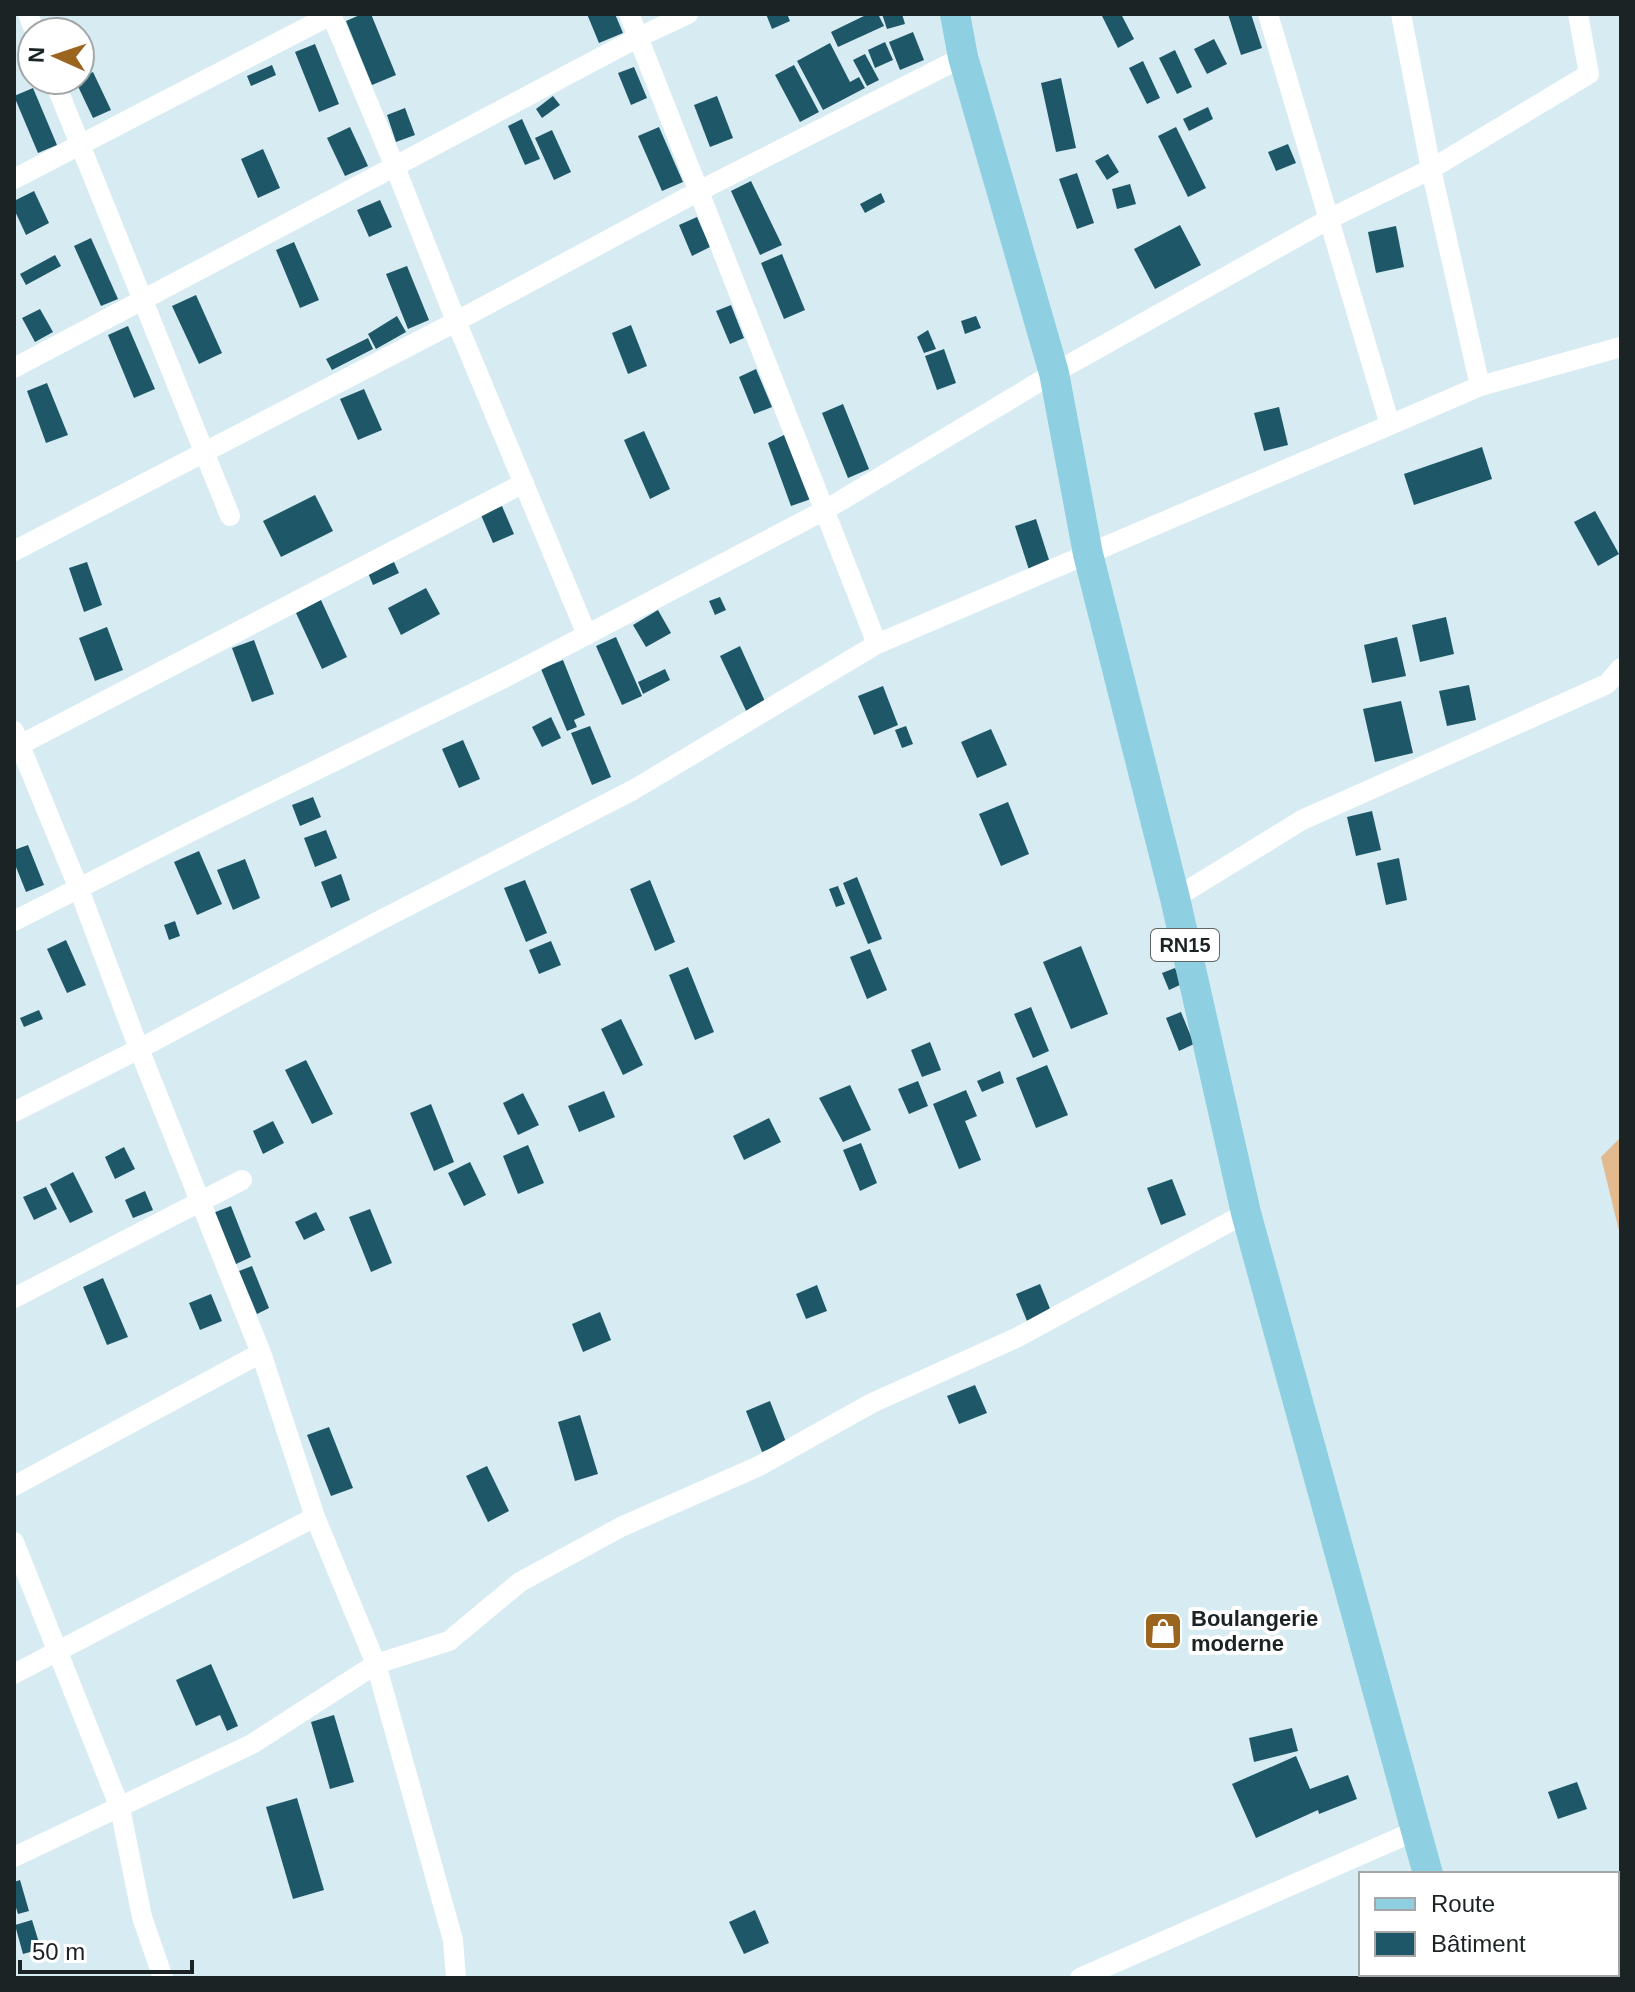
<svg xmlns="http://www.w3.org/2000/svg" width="1635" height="1992" viewBox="0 0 1635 1992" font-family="Arial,sans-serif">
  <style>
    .green { fill: #e3ba90 }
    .building { fill: #1e5868 }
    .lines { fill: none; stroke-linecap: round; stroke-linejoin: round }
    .street { stroke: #fff; stroke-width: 20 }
    .primary { stroke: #8ed0e2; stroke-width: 30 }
    .labels { text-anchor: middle; stroke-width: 8; stroke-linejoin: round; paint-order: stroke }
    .shield { fill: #fff; stroke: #606566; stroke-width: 2 }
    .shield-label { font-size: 20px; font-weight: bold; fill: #1c2325 }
    .poi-label { font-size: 22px; font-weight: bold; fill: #1c2325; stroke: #fff; text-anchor: start }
  </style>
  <rect width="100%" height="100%" fill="#d7ebf2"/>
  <polygon class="green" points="1621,1137 1621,1239 1601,1157"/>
  <g class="building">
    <polygon points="362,14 371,14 396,75 372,85 346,21"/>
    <polygon points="587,14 615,14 623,33 599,43"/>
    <polygon points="766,14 787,14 790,21 772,29"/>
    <polygon points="868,14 878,14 884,26 838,47 831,32"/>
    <polygon points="882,14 902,14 905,24 887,29"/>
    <polygon points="1101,14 1121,14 1134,39 1118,48"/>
    <polygon points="1228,14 1251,14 1262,48 1241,55"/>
    <polygon points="913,32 924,60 900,70 889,42"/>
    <polygon points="1214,39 1227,64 1207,74 1194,49"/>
    <polygon points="885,42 893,60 875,68 868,50"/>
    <polygon points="830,43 850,82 859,77 865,88 823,110 797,61"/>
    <polygon points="315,44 339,104 319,112 295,52"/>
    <polygon points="1175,50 1192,87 1177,94 1159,58"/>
    <polygon points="865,54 879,80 867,86 853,60"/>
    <polygon points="1143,61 1160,98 1147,104 1129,68"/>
    <polygon points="272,65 276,75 251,86 247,76"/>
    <polygon points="794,65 819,112 800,122 775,75"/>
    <polygon points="634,67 647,98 631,105 618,73"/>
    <polygon points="93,72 111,110 93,118 75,80 80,80 80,78"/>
    <polygon points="1061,78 1076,148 1056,152 1041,83"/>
    <polygon points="33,88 57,145 38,153 14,96"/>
    <polygon points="553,96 560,105 542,118 536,109"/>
    <polygon points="717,96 733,138 710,147 694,105"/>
    <polygon points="1208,107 1213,119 1189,131 1183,119"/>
    <polygon points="405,108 415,135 396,142 387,115"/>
    <polygon points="522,119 540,159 525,165 508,126"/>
    <polygon points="350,127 368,166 345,176 327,138"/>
    <polygon points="659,127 683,182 662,191 638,136"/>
    <polygon points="1176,127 1206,188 1188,197 1158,136"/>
    <polygon points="552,130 571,172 554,180 535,138"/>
    <polygon points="1288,144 1296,163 1276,171 1268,152"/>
    <polygon points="263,149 280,188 258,198 241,159"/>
    <polygon points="1108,154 1119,172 1107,180 1095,161"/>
    <polygon points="1077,173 1094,223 1077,229 1059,179"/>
    <polygon points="751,181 782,245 760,255 731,191"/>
    <polygon points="1130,184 1136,204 1117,209 1112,189"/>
    <polygon points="34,191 49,223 26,235 14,209 14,201"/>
    <polygon points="881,193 885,202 865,213 860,204"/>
    <polygon points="380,200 392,227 369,237 357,210"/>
    <polygon points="697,217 710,247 692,256 679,225"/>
    <polygon points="1180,225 1201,265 1155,289 1134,249"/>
    <polygon points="1396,226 1404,267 1376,273 1368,232"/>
    <polygon points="91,238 118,299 101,306 74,246"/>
    <polygon points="294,242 319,300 300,308 276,250"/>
    <polygon points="782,254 805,310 784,319 761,263"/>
    <polygon points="55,255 61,266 26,285 20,274"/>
    <polygon points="407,266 429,320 408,329 386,274"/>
    <polygon points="196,295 222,353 199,364 172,306"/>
    <polygon points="731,305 744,338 730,344 716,311"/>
    <polygon points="40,309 53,332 35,342 22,318"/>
    <polygon points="397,316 406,332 376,349 368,334"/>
    <polygon points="976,316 981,328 965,334 961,321"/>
    <polygon points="631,325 647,366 628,374 612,333"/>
    <polygon points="128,326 155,389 134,398 108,335"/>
    <polygon points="928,330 936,349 924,353 917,337"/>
    <polygon points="368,338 373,349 332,370 326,359"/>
    <polygon points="944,349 956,383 937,390 925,356"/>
    <polygon points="756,369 772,407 754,414 739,377"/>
    <polygon points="47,383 68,435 46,443 27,391"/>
    <polygon points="364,389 382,430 358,440 340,399"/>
    <polygon points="843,404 869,469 848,478 822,413"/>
    <polygon points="1279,407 1288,445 1264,451 1254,413"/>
    <polygon points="644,431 670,489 650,499 624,440"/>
    <polygon points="786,434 811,499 791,506 768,443"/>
    <polygon points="1482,447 1492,479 1414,505 1404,474"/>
    <polygon points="315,495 333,531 281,557 263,521"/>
    <polygon points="502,506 514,534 493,543 481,515"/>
    <polygon points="1595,511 1619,554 1598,566 1574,522"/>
    <polygon points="1036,519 1050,563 1029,570 1015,526"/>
    <polygon points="87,562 102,605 84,612 69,568"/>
    <polygon points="394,562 399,573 373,585 368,573"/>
    <polygon points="426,588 440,614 401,635 388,608"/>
    <polygon points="720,597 726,610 715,615 709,601"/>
    <polygon points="321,600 347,657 322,669 296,613"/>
    <polygon points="658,610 671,633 646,647 633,625"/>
    <polygon points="1446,617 1454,654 1420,662 1412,625"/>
    <polygon points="107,627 123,670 95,681 79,638"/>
    <polygon points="616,637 642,696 622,705 596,646"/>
    <polygon points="1397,637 1406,676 1372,683 1364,645"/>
    <polygon points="254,640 274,694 252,702 232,648"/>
    <polygon points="740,646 768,708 749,717 720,656"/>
    <polygon points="563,660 585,715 574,720 577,727 567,731 541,669"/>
    <polygon points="665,669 670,680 643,694 638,682"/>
    <polygon points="1469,685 1476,720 1447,726 1439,691"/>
    <polygon points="883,686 898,725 874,735 858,696"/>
    <polygon points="1401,701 1413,753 1375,762 1363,709"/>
    <polygon points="551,717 561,738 542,747 532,727"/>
    <polygon points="590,726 611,777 592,785 571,733"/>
    <polygon points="906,726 913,744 902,748 895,730"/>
    <polygon points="991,729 1007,765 977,778 961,742"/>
    <polygon points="463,740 480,779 459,788 442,749"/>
    <polygon points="313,797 321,817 300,826 292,805"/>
    <polygon points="1008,802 1029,854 1001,866 979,814"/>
    <polygon points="1372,811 1381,850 1356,856 1347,817"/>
    <polygon points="326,830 337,858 315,867 304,838"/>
    <polygon points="28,845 44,885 26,892 14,862 14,850"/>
    <polygon points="199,851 222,904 197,915 174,862"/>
    <polygon points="1399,858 1407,900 1386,905 1377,863"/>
    <polygon points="245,859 260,898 233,910 217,870"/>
    <polygon points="341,874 350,900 331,908 321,882"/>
    <polygon points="857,877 882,939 868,944 843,883"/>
    <polygon points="525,880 547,933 526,942 504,888"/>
    <polygon points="650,880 675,942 655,951 630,889"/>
    <polygon points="838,886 845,904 836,907 829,889"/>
    <polygon points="175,921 180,936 169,940 164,925"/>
    <polygon points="66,940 86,985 67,993 47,949"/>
    <polygon points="551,941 561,965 539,974 529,950"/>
    <polygon points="1081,946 1108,1014 1071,1029 1043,962"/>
    <polygon points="870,949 887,990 867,999 850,957"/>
    <polygon points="688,967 714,1032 695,1040 669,975"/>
    <polygon points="1175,968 1182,984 1169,990 1162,973"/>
    <polygon points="1031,1007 1049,1051 1033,1058 1014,1014"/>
    <polygon points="39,1010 43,1019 24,1027 20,1018"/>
    <polygon points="1181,1012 1194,1044 1179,1051 1166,1018"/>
    <polygon points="621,1019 643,1065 623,1075 601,1029"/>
    <polygon points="930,1042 941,1070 922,1077 911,1050"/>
    <polygon points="306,1060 333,1114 312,1124 285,1070"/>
    <polygon points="1047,1065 1068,1115 1036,1128 1016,1078"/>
    <polygon points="1000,1071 1004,1083 982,1092 977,1081"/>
    <polygon points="918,1081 928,1106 909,1114 898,1089"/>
    <polygon points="850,1085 871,1130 843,1142 819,1098"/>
    <polygon points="966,1090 977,1116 965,1121 981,1160 959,1169 933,1104"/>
    <polygon points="604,1091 615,1117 579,1132 568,1106"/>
    <polygon points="523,1093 539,1125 518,1135 503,1103"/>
    <polygon points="431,1104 454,1162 434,1171 410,1113"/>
    <polygon points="769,1118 781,1142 744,1160 733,1136"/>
    <polygon points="273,1121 284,1143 263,1154 253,1131"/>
    <polygon points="861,1143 877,1183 860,1191 843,1150"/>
    <polygon points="528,1145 544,1183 518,1194 503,1156"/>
    <polygon points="124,1147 135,1169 115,1179 105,1157"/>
    <polygon points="470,1162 486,1195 464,1206 448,1173"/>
    <polygon points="73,1172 93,1212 70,1223 50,1184"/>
    <polygon points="1172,1179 1186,1215 1161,1225 1147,1188"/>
    <polygon points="46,1187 57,1209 34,1220 23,1197"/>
    <polygon points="145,1191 153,1210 133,1218 125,1200"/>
    <polygon points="231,1206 251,1257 234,1265 213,1213"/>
    <polygon points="370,1209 392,1263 371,1272 349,1217"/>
    <polygon points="316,1212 325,1230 304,1240 295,1222"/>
    <polygon points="252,1266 269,1308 257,1314 239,1271"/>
    <polygon points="103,1278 128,1337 107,1345 83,1287"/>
    <polygon points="1040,1284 1051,1311 1027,1321 1016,1294"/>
    <polygon points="817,1285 827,1311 806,1319 796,1294"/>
    <polygon points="211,1294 222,1321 200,1330 189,1303"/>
    <polygon points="600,1312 611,1340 583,1352 572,1324"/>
    <polygon points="975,1385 987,1413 959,1424 947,1396"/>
    <polygon points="770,1401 786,1442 762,1452 746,1411"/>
    <polygon points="580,1415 598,1474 575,1481 558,1422"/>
    <polygon points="329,1427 353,1488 331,1496 307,1435"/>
    <polygon points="487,1466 509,1511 488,1522 466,1476"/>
    <polygon points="211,1664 238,1726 227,1731 220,1715 196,1726 176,1680"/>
    <polygon points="334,1715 354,1782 330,1789 311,1722"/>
    <polygon points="1292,1728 1298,1751 1254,1762 1249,1738"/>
    <polygon points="1296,1756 1310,1789 1348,1775 1357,1799 1319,1814 1318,1810 1256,1838 1232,1784"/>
    <polygon points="1577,1782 1587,1809 1558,1819 1548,1792"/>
    <polygon points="297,1798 324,1890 293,1899 266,1807"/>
    <polygon points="20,1880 29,1911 18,1914 14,1901 14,1882"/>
    <polygon points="755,1910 769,1943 744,1954 729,1922"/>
    <polygon points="32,1920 41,1949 23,1954 15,1925"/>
  </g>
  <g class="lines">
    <g class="street">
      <polyline points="28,14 35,32"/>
      <polyline points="331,14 395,167 456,321 587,635"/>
      <polyline points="629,14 877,644"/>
      <polyline points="1401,14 1431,169 1480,386"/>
      <polyline points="54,80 230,516"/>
      <polyline points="14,179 331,15"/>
      <polyline points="14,368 639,37 688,14"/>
      <polyline points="1390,425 1480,386 1621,347"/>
      <polyline points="14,551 442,329 699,191 963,57"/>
      <polyline points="14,731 79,889 139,1049 261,1353 315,1517 376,1664 453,1940 456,1978"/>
      <polyline points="14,748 524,483"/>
      <polyline points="1175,898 1302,820 1607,684 1621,668"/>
      <polyline points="14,921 188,833 508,676 825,510 1054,373 1329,219 1431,169 1589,74 1578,14"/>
      <polyline points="14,1112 139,1049 375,923 633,790 877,644 1390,425 1268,14"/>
      <polyline points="14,1298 242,1180"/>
      <polyline points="14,1486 261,1353"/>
      <polyline points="14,1542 120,1808 142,1917 163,1978"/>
      <polyline points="14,1674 315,1517"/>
      <polyline points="14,1857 252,1744 376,1664 449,1641 520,1582 621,1527 759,1466 872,1403 1018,1337 1246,1213"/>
      <polyline points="1080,1978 1415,1831"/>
    </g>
    <g class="primary">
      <polyline points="955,14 963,57 1054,373 1088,554 1175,898 1246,1213 1428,1874"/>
      <polyline points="1457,1974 1458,1978"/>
    </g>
  </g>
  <defs>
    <symbol id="shop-square" viewBox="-11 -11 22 22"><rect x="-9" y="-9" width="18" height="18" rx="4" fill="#9b641f" stroke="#fff"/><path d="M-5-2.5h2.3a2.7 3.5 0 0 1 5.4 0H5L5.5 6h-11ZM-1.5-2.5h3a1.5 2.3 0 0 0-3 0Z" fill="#fff"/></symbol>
  </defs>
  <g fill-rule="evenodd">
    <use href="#shop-square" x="1141" y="1609" width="44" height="44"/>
  </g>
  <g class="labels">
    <rect class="shield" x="1151" y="929" width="68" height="32" rx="6"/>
    <g class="shield-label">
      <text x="1185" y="952">RN15</text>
    </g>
    <g class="poi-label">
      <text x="1191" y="1626">Boulangerie<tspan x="1191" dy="25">moderne</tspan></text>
    </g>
  </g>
  <rect width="1635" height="1992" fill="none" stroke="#1c2325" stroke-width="32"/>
  <rect x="1359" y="1872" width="260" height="104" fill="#ffffff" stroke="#a4a7a8" stroke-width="2"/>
  <rect x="1375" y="1898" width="40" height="12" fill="#8ed0e2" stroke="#a4a7a8" stroke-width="2"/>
  <text x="1431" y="1912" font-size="24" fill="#1c2325">Route</text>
  <rect x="1375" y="1932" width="40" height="24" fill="#1e5868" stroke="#a4a7a8" stroke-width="2"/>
  <text x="1431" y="1952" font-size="24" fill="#1c2325">Bâtiment</text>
  <g transform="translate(56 56) rotate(273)"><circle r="38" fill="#ffffff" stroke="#a4a7a8" stroke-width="2"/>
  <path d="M0-6L14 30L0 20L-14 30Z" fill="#9b641f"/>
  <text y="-12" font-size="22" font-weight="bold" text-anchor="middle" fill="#1c2325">N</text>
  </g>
  <path d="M20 1960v12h172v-12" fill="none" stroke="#1c2325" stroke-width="4"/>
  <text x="32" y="1960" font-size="24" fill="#1c2325" stroke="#ffffff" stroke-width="6" paint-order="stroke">50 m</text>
</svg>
